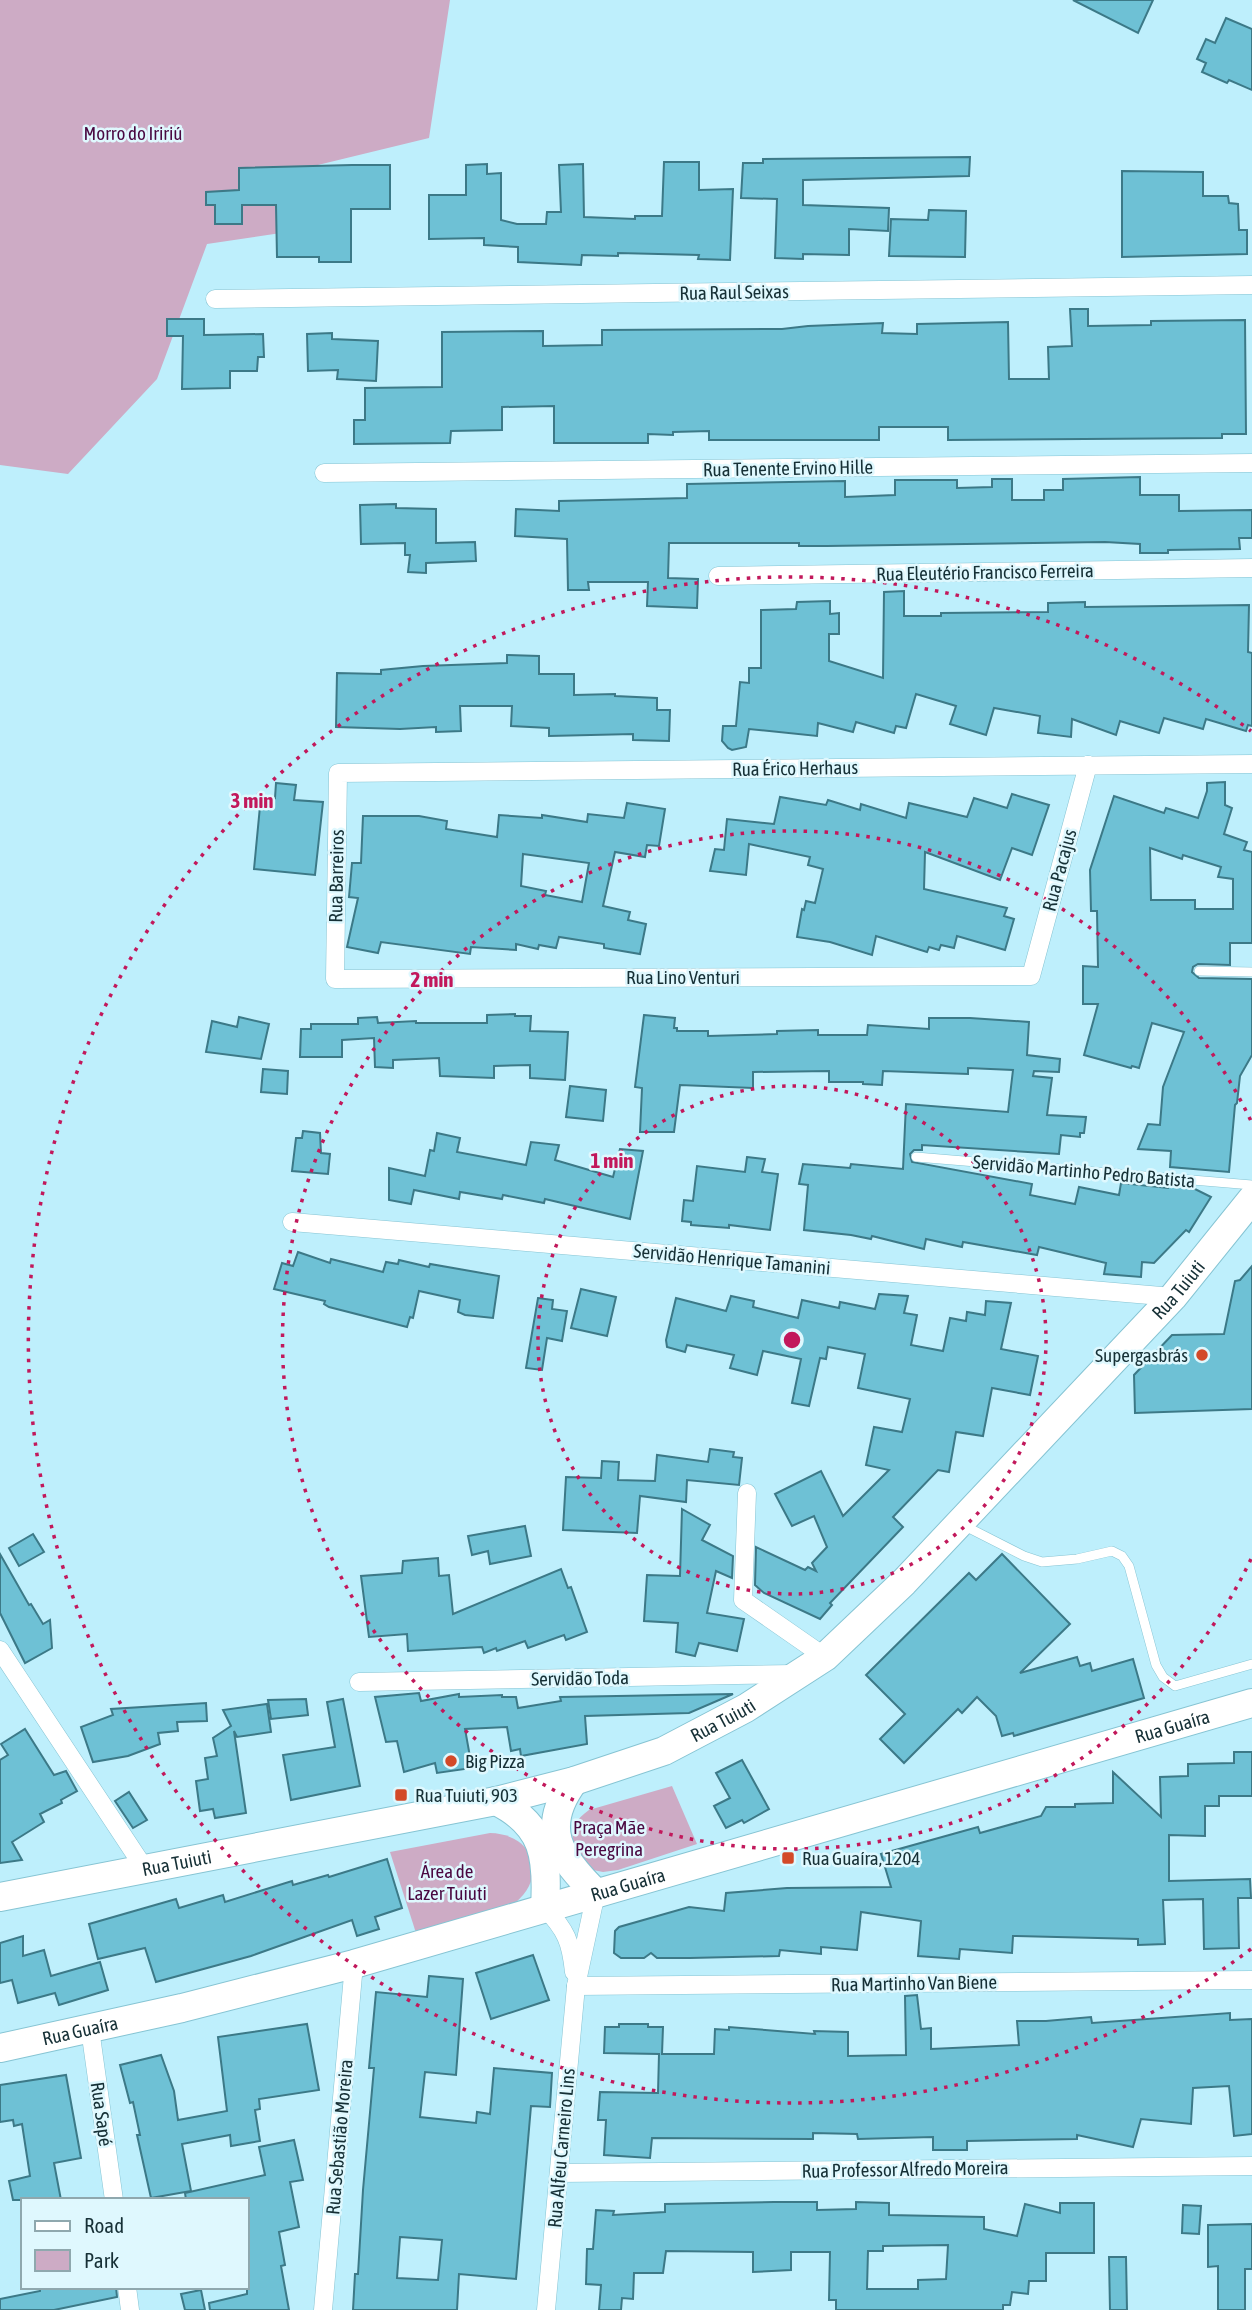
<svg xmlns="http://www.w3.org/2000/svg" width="1252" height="2310" viewBox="0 0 1252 2310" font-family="'Asap Condensed',sans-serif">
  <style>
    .green { fill: #cdabc5 }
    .building { fill: #6ec1d5; stroke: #3c7987; stroke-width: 2; fill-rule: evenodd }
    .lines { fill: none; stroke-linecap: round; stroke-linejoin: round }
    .service-casing { stroke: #86c4d3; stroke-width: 10 }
    .minor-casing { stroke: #86c4d3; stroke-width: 19 }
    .primary-casing { stroke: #86c4d3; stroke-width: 30 }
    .service { stroke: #fff; stroke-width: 9 }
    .minor { stroke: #fff; stroke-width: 18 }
    .primary { stroke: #fff; stroke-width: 28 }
    .ring { fill: none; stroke: #c2185b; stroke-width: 3.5; stroke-dasharray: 3.5 7 }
    .poi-dot { fill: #d34928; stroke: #dff8fe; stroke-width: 2.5 }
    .labels { text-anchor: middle; stroke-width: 5; stroke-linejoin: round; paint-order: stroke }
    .park-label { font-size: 19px; fill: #4a0841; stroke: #dff8fe }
    .street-label { font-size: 19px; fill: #163036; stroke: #dff8fe }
    .poi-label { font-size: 19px; fill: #163036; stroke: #dff8fe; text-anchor: start }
    .centre { fill: #c2185b; stroke: #dff8fe; stroke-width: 3.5 }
    .ring-label { font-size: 21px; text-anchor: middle; font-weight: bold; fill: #c2185b; stroke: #dff8fe; stroke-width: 5; stroke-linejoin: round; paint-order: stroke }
  </style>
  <rect width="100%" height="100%" fill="#beeffc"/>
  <g class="green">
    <polygon points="0,0 450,0 429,138 289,172 301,230 207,244 157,379 68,474 0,465"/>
    <path d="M672,1786L697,1844L618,1870L603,1872L588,1869C574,1845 561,1830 589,1810Z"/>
    <path d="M490,1833C534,1834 548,1876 515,1903L416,1933L390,1852Z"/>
  </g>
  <g class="building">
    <polygon points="1073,0 1153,0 1138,33"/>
    <polygon points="1226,18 1252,29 1252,90 1229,80 1227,83 1202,72 1206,63 1197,59 1206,39 1215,43"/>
    <polygon points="970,157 969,176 803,180 803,205 889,208 888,231 849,229 849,255 803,254 803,259 775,258 777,199 741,198 743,163 763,163 763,159"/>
    <polygon points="664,162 699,162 699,190 733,189 730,260 698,259 699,255 618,253 618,256 582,255 581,265 518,262 518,247 484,245 484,238 429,239 429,195 466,195 466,165 487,164 487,174 501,173 501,220 517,224 546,224 547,212 561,212 559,165 583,164 584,217 635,219 635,216 662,216"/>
    <polygon points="352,165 390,165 390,209 351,209 351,262 319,262 319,257 277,257 276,205 242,205 242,224 215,224 215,205 206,205 206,192 239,190 239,168"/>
    <polygon points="1122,171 1203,172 1203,196 1228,196 1229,203 1238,204 1239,230 1247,230 1247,254 1122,257"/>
    <polygon points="929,210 966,211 965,257 889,256 891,219 928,220"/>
    <polygon points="1070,309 1088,309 1088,326 1151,325 1151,321 1245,320 1246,434 1222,434 1222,438 948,440 948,427 879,427 879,440 709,440 709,431 673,432 673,435 648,434 648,443 554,443 554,406 502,407 502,430 451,431 450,443 354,444 354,420 365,420 365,388 442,387 442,332 543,331 543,346 602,345 602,330 782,329 808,326 883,323 882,333 917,334 917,324 1008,322 1009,379 1049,379 1048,347 1072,346"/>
    <polygon points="167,319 204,319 204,335 263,334 264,357 258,357 257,371 230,371 230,388 182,389 183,336 167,336"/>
    <polygon points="332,333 332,339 378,341 376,381 337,379 338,370 308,371 307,334"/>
    <polygon points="1140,477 1140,495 1179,495 1179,511 1252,510 1252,538 1239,538 1240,549 1168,550 1168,553 1140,553 1140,544 1105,542 827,546 799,546 799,543 669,543 668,578 698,579 697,608 647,606 648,582 588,582 589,590 568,590 567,539 515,536 516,509 559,511 559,501 687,498 687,484 845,481 845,497 895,495 895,480 957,480 957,488 992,487 992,479 1012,479 1012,500 1044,500 1044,490 1063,490 1063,479"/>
    <polygon points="396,504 396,508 436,509 436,543 475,542 476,561 426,563 426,573 408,572 410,555 405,555 405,543 361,544 360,505"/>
    <polygon points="904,591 904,616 941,616 941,613 1048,612 1048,603 1085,602 1085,607 1249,605 1248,652 1252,653 1252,726 1248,725 1246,731 1206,719 1203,729 1164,718 1159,733 1120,721 1116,735 1072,719 1071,737 1038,733 1040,716 994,708 986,735 950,724 956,706 916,694 906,728 896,726 894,733 856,722 853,732 818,723 817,736 749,729 746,747 732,750 728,748 722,741 723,726 736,726 740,682 749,683 749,668 761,668 761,610 796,609 797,602 830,601 830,614 839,613 839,634 829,634 829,661 883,678 884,592"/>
    <polygon points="507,655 539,656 539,674 574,674 574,695 615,694 615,696 657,698 657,710 670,710 669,741 633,740 633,734 549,736 549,728 511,726 512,706 460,706 461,731 436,732 436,727 400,729 336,727 337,673 381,674 381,670 423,666 507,663"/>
    <path d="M1225,782V805L1232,808L1224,834L1247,842L1244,850L1252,852V943H1230V965L1198,964L1193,967L1192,972L1199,978L1252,979V1055L1240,1076L1237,1103L1235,1105L1229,1172L1170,1167L1171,1151L1138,1149L1148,1124L1160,1125L1163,1087L1184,1032L1152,1023L1139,1068L1132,1066L1131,1068L1084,1055L1098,1004H1083V966L1098,967L1097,911H1091L1090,870L1114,796L1164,813L1166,808L1198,818L1207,791V783ZM1150,848L1182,859L1183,855L1221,867L1218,877L1233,879V909H1195V900H1151Z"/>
    <polygon points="276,783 296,785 294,800 323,802 315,875 254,869 261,796 275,798"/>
    <polygon points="1012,794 1049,805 1032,855 1012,848 1000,880 925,852 924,889 1007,908 1004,916 1014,919 1005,950 957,936 954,948 941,945 939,950 929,947 927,952 876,936 872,955 830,942 797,937 802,909 804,910 806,901 815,903 823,869 808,865 810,857 749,844 746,875 710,871 715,849 724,850 727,819 774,824 780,797 826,805 828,800 860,810 861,804 906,818 909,803 967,817 974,798 1007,808"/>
    <path d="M627,803L665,809L659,846L647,845L645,857L615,852L603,906L630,912L628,920L646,924L640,954L604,948V944L559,937L556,948L539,945L538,949L516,944V950L471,947L470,954L381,942L378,953L347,947L358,898L349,897L352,863H361L363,816H419L447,821L446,829L497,837L499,815L542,818V815L587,822L588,814L624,818ZM523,854L589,863L582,902L545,895L546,891L521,886Z"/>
    <polygon points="515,1014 515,1016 531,1016 530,1031 568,1032 565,1080 530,1078 530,1065 494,1066 494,1078 440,1076 439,1058 393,1060 393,1068 375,1067 374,1038 342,1040 342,1057 300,1057 301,1029 311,1029 311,1024 358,1024 358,1018 377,1017 378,1023 416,1021 416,1023 487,1023 487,1015"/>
    <polygon points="644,1015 675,1018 674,1028 677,1028 677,1031 708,1031 708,1036 777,1034 777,1031 818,1030 818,1035 867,1035 868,1025 929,1029 929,1018 970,1018 1029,1022 1027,1055 1060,1059 1059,1072 1034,1071 1033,1076 1052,1078 1047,1115 1086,1117 1084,1133 1080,1133 1080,1137 1061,1135 1059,1154 922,1145 922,1150 914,1150 910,1154 912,1162 1032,1184 1030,1195 1075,1204 1079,1187 1119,1195 1121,1183 1168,1188 1169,1185 1191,1187 1211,1197 1189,1232 1186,1230 1154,1263 1142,1262 1141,1277 1104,1274 1106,1263 1039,1247 1037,1255 963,1242 962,1247 926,1239 924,1249 872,1236 871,1239 851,1235 804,1230 808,1185 799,1184 803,1164 850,1168 851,1164 903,1169 906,1104 1008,1112 1013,1070 968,1068 968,1074 883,1071 882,1085 863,1084 863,1082 829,1082 829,1071 753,1072 753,1088 680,1085 674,1132 640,1132 642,1088 635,1087"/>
    <polygon points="239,1017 269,1024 261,1059 206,1052 212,1021 237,1027"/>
    <polygon points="263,1069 288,1071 287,1094 261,1092"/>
    <polygon points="570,1086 606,1090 603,1121 566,1117"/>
    <polygon points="303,1131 320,1133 321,1153 330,1154 328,1174 292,1171 296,1138 302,1138"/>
    <polygon points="437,1133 460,1138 457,1152 526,1165 531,1142 559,1145 555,1160 613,1177 620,1149 643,1151 630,1219 545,1199 544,1203 503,1195 502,1199 460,1192 459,1199 414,1190 411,1204 389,1200 389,1168 425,1176 430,1150 434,1151"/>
    <polygon points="747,1157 765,1159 762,1172 778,1174 770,1230 729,1225 729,1228 691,1225 691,1222 682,1221 684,1200 693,1201 697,1166 745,1172"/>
    <polygon points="298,1252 330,1263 331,1259 383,1272 386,1262 398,1264 399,1260 429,1267 430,1264 499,1276 493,1318 465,1315 458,1312 460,1300 419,1291 413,1318 410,1317 407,1327 329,1307 324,1304 325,1301 274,1289 282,1263 293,1266"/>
    <polygon points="1252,1266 1252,1409 1135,1413 1134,1375 1172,1335 1224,1334 1235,1281 1240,1280"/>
    <polygon points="581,1289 616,1297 607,1336 571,1328"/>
    <polygon points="879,1294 908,1296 904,1313 917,1315 911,1345 943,1351 950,1318 966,1321 967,1312 985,1315 986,1301 1011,1303 1001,1349 1038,1356 1030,1395 992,1388 983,1436 956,1432 949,1472 938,1470 893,1517 903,1527 830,1603 832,1605 820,1619 764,1593 755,1585 756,1547 805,1570 808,1567 816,1571 812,1563 827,1547 814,1516 792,1526 775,1494 821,1471 843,1516 889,1470 866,1465 874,1427 902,1432 910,1399 858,1388 865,1354 828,1347 826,1359 820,1358 809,1406 792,1403 801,1359 763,1351 757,1375 730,1368 734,1355 687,1345 685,1352 667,1347 666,1340 676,1298 726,1311 731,1296 754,1301 753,1307 798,1318 802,1300 839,1308 840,1302 875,1309"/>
    <polygon points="538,1298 553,1300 552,1309 567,1311 562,1341 547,1338 542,1370 526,1368"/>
    <polygon points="710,1449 734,1452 733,1457 742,1458 739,1485 687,1480 686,1502 640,1496 637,1533 563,1530 566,1477 601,1478 602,1461 619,1462 618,1480 655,1481 657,1455 708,1462"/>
    <polygon points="682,1509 710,1525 702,1540 733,1556 732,1578 716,1571 707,1613 744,1619 737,1651 699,1643 695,1656 676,1652 678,1623 644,1621 647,1575 680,1576"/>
    <polygon points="525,1526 531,1556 490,1564 488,1551 472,1555 468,1536"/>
    <polygon points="33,1534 44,1552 19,1566 9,1548"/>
    <polygon points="0,1554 29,1605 31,1604 43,1624 50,1620 52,1648 25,1663 0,1613"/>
    <polygon points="1002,1554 1070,1624 1020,1673 1077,1657 1080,1666 1090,1663 1092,1671 1133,1659 1144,1698 1014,1736 1013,1733 1002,1736 996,1716 977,1697 962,1713 958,1709 904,1763 880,1739 905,1714 866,1675 969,1573 976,1580"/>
    <polygon points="438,1558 439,1576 449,1575 453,1614 561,1569 568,1588 571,1587 587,1632 566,1640 564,1635 528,1648 525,1641 497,1651 496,1648 484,1653 482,1647 408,1651 407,1634 369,1637 361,1576 402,1573 403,1561"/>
    <polygon points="419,1693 421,1701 459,1694 459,1697 502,1695 502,1697 516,1697 518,1708 561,1701 560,1697 733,1694 689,1713 585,1716 587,1744 521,1756 520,1749 511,1751 507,1727 465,1729 472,1768 437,1773 435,1763 404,1772 397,1741 386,1742 375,1697"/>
    <polygon points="306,1699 308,1715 271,1719 268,1700"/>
    <polygon points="343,1699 360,1786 291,1800 283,1755 335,1747 327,1702"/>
    <polygon points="206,1703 207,1721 177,1722 178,1731 158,1733 160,1744 128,1756 93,1762 81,1727 113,1715 111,1709"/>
    <polygon points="267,1704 271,1732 237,1737 234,1731 246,1813 215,1818 213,1809 200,1811 196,1781 208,1779 205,1758 217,1756 213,1738 231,1726 223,1710"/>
    <polygon points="25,1729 54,1775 66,1771 77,1791 61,1800 62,1803 40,1814 44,1822 12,1842 22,1860 0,1863 0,1760 8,1755 1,1744"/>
    <polygon points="1234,1752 1252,1752 1252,1796 1219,1796 1219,1806 1205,1806 1205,1836 1169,1835 1169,1881 1250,1879 1251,1898 1238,1898 1239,1948 1204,1949 1203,1899 1163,1900 1165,1944 1138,1945 1138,1939 1013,1936 1012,1953 960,1949 959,1959 918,1956 921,1921 861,1912 857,1950 821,1947 821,1954 780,1950 779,1956 690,1958 657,1958 651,1953 644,1958 621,1958 614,1953 615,1931 619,1927 689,1907 724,1911 726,1893 787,1888 891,1887 881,1854 978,1827 980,1833 1041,1816 1046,1807 1075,1807 1075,1804 1113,1803 1113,1772 1161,1817 1160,1777 1188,1776 1188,1764 1234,1763"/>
    <polygon points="742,1760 769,1809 744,1823 742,1820 726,1828 714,1806 730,1798 716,1773"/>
    <polygon points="129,1792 147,1820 133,1828 115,1801"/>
    <polygon points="387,1859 402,1908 375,1917 379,1929 357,1936 352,1920 251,1956 156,1982 145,1948 98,1959 89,1924 176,1899 179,1908 223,1895 225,1902 292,1881 293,1885 328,1875 329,1877"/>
    <polygon points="23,1936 23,1956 44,1950 51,1976 100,1962 108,1990 59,2005 55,1993 18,2003 12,1980 0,1983 0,1943"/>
    <polygon points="533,1955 549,2000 491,2019 476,1973"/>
    <path d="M429,1976L463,1979L456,2075L425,2072L420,2117L476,2123L477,2112L490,2114L494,2068L552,2073L550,2107L531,2106L516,2279L459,2274L457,2310H353L355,2274H358L363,2190L374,2068H369L376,1992L427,1997ZM400,2237L442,2240L438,2280L397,2278Z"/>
    <polygon points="917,1995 921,2029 931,2028 931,2049 1019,2045 1017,2021 1046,2021 1091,2017 1092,2023 1230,2013 1230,2020 1252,2019 1252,2134 1234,2136 1229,2086 1193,2088 1191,2124 1141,2119 1133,2147 1077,2135 1077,2139 967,2141 967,2150 933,2150 933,2137 858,2139 857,2134 813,2133 813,2139 652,2138 650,2158 604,2155 606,2120 598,2120 600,2092 658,2093 659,2054 604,2053 605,2027 619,2027 619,2024 648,2024 648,2027 663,2027 662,2054 714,2054 715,2029 729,2030 729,2027 815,2034 814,2031 848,2032 848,2056 906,2055 905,1996"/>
    <polygon points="307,2024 319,2090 259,2099 260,2109 255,2110 260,2141 231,2146 230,2135 182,2144 191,2191 151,2198 137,2135 140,2135 133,2102 130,2103 120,2065 161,2055 174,2091 178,2120 227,2111 218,2037"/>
    <polygon points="66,2075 81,2158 54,2163 61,2200 13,2200 9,2181 30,2176 22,2124 14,2126 13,2120 0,2122 0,2085"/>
    <polygon points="294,2140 303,2180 290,2182 299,2227 279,2232 285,2265 281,2266 289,2310 210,2310 209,2303 247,2294 247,2200 186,2200 185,2193 265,2175 259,2147"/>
    <path d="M774,2202H817V2210L856,2209V2202L889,2203V2215L984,2217V2229L1017,2236L1025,2204L1060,2213V2203H1094V2253H1046V2281H1029L1028,2294L1012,2292L1010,2305H1003V2310H836V2300H829L830,2252H791V2270L753,2272V2252L666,2251L663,2273H634L633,2299L622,2298L621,2310H599L601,2285L586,2284L587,2249H593L596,2210L614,2211L613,2215L665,2212V2204ZM948,2245L946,2279L918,2280V2289H867L868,2251H883V2246Z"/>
    <polygon points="1183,2205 1201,2206 1199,2234 1182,2233"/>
    <polygon points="1252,2224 1252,2269 1245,2269 1245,2310 1218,2310 1218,2266 1208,2267 1208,2225"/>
    <polygon points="1109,2257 1126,2257 1127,2310 1110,2310"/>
    <polygon points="40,2287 116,2287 117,2297 54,2310 0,2310 0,2299 40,2291"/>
    <polygon points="201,2290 205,2310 185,2310 181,2294"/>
  </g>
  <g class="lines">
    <defs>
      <g id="service">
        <polyline points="1199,971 1252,972"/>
        <polyline points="916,1157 1252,1185"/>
        <polyline points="961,1524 1024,1556 1042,1562 1077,1559 1112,1551 1122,1556 1129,1566 1156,1665 1163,1677 1175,1686 1252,1664"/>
      </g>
      <g id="minor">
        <polyline points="215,299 1252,285"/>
        <polyline points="324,473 1252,463"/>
        <polyline points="718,576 1252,568"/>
        <polyline points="1088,765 1031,976 335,979 338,773 1252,764"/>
        <polyline points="292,1222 1173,1297"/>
        <polyline points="747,1493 743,1600 825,1657"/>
        <polyline points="0,1650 145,1869"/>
        <polyline points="359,1682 794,1674"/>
        <path d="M545,1908C566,1930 571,1942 574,1972"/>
        <polyline points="576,1986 1252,1980"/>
        <polyline points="90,2029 114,2200"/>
        <polyline points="559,2173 1252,2166"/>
        <polyline points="127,2287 130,2310"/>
        <polyline points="323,2310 354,1964"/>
        <polyline points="546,2310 576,1986 596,1893"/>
      </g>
      <g id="primary">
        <path d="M574,1781C539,1828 559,1857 596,1893"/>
        <path d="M496,1801C545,1825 548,1858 545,1908"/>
        <path id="s1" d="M0,1897L496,1801L574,1781L664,1751L746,1708L825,1657L904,1582L1173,1297L1252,1199"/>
        <path id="s2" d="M0,2048L182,2008L354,1964L1252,1703"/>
      </g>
    </defs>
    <use href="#service" class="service-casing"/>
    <use href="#minor" class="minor-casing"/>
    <use href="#primary" class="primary-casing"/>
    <use href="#service" class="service"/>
    <use href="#minor" class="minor"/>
    <use href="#primary" class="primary"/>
  </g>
  <g class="ring">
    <circle cx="792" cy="1340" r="254"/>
    <path d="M1251 1559A509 509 0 1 1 1251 1121"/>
    <path d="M1251 1949A763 763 0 1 1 1251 731"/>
  </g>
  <g class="poi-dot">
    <circle cx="1202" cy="1355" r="7"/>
    <circle cx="451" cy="1761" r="7"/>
    <rect x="394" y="1788" width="14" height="14" rx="3.5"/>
    <rect x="781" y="1851" width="14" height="14" rx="3.5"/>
  </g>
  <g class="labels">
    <g class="park-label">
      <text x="133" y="140">Morro do Iririú</text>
      <text x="609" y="1834">Praça Mãe<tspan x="609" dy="22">Peregrina</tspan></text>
      <text x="447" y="1878">Área de<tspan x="447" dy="22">Lazer Tuiuti</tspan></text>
    </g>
    <g class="street-label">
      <text transform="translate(734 292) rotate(-1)" y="7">Rua Raul Seixas</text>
      <text transform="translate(788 468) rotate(-1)" y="7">Rua Tenente Ervino Hille</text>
      <text transform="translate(985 572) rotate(-1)" y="7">Rua Eleutério Francisco Ferreira</text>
      <text transform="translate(795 768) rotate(-1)" y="7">Rua Érico Herhaus</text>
      <text transform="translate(1059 870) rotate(-75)" y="7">Rua Pacajus</text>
      <text transform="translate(336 876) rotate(-89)" y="7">Rua Barreiros</text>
      <text x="683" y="984">Rua Lino Venturi</text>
      <text transform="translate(1084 1171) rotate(5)" y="7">Servidão Martinho Pedro Batista</text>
      <text transform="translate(732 1259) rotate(5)" y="7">Servidão Henrique Tamanini</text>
      <text dy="7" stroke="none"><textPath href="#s1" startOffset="1377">Rua Tuiuti</textPath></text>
      <text transform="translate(580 1678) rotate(-1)" y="7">Servidão Toda</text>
      <text dy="7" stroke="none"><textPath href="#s1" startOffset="747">Rua Tuiuti</textPath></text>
      <text dy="7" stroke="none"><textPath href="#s2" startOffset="1216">Rua Guaíra</textPath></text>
      <text dy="7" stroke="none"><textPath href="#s1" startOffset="180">Rua Tuiuti</textPath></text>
      <text dy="7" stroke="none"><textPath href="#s2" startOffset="649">Rua Guaíra</textPath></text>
      <text transform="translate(914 1983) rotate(-1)" y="7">Rua Martinho Van Biene</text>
      <text dy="7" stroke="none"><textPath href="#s2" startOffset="82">Rua Guaíra</textPath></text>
      <text transform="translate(102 2114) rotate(82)" y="7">Rua Sapé</text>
      <text transform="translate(339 2137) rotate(-85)" y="7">Rua Sebastião Moreira</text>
      <text transform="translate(561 2148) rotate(-85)" y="7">Rua Alfeu Carneiro Lins</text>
      <text transform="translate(905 2169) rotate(-1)" y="7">Rua Professor Alfredo Moreira</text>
    </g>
    <g class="poi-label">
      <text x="1188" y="1362" text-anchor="end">Supergasbrás</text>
      <text x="465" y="1768">Big Pizza</text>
      <text x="415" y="1802">Rua Tuiuti, 903</text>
      <text x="802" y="1865">Rua Guaíra, 1204</text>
    </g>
  </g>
  <circle cx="792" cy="1340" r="10" class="centre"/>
  <g class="ring-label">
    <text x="252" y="808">3 min</text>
    <text x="432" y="987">2 min</text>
    <text x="612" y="1168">1 min</text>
  </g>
  <rect x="21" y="2198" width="228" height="91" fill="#dff8fe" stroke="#8fa8ae" stroke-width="2"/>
  <rect x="35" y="2221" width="35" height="10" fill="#ffffff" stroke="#8fa8ae" stroke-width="2"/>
  <text x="84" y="2233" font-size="21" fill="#163036">Road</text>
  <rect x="35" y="2250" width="35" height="21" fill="#cdabc5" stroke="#8fa8ae" stroke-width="2"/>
  <text x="84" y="2268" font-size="21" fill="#163036">Park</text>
</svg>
